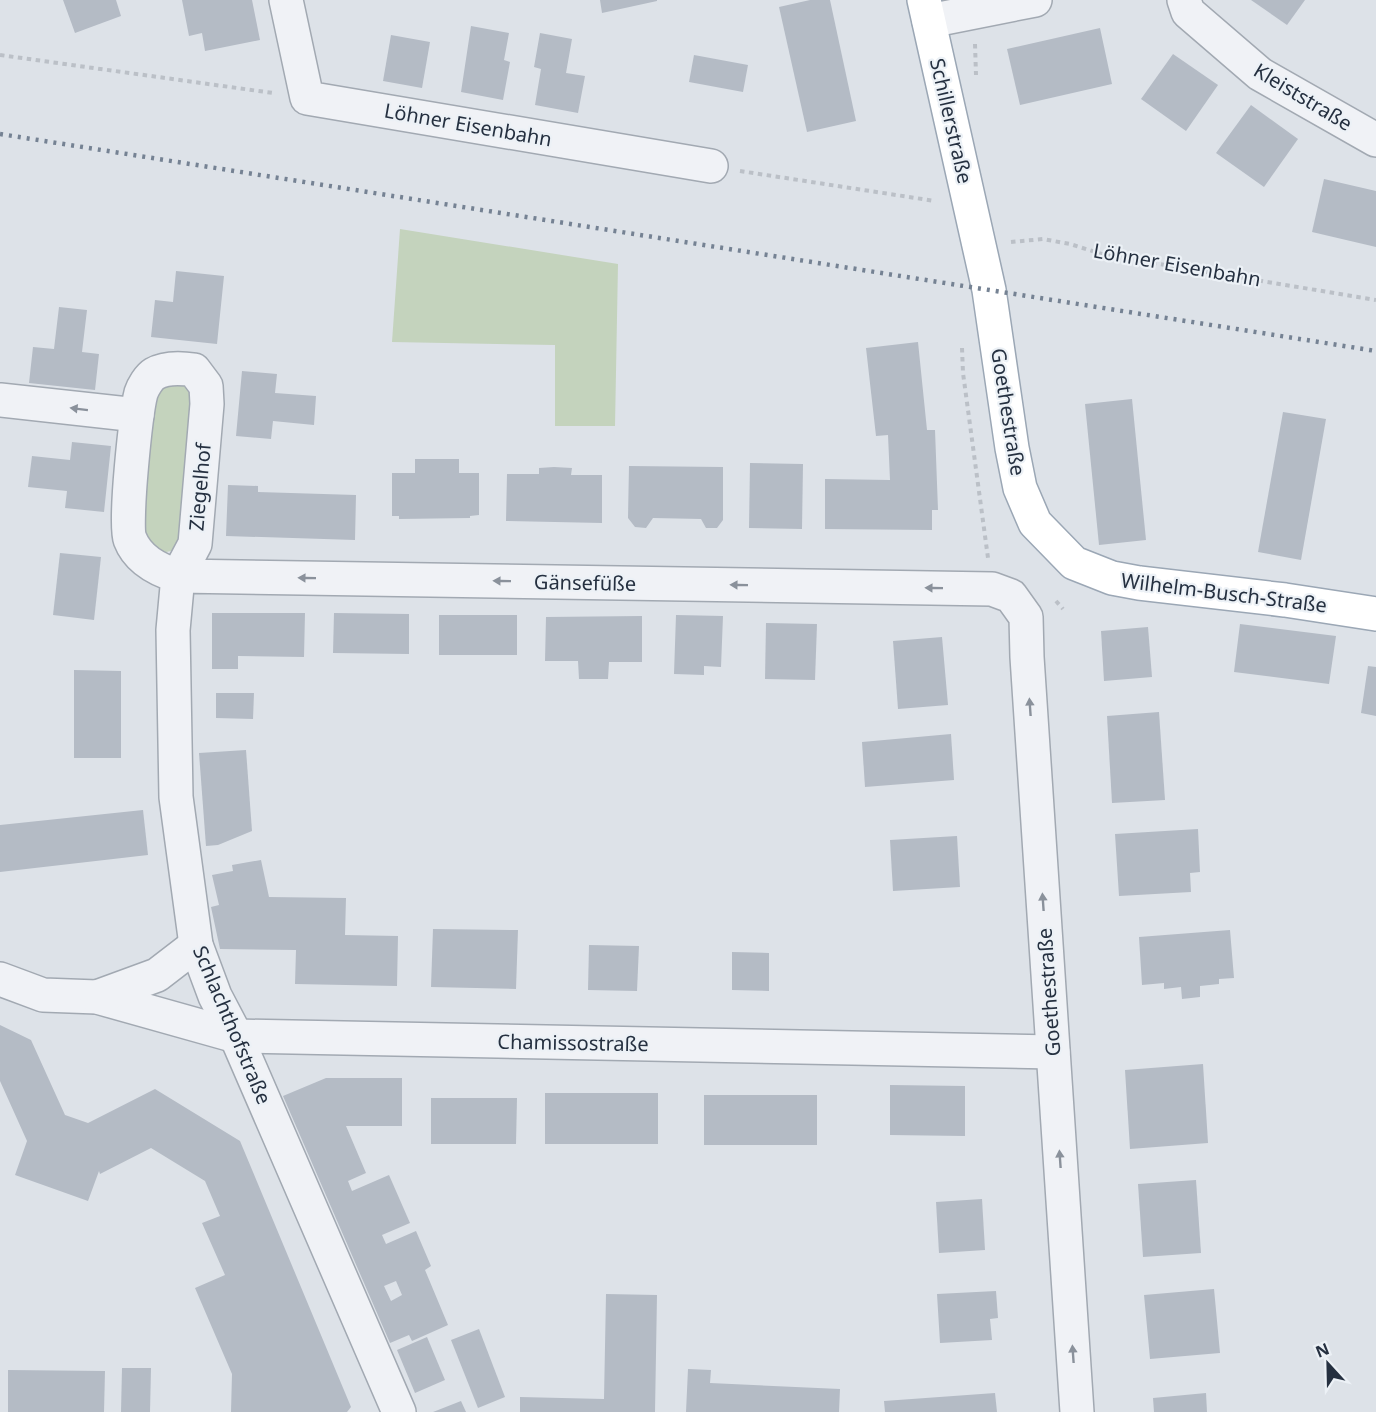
<svg xmlns="http://www.w3.org/2000/svg" width="1376" height="1412" viewBox="0 0 1376 1412" font-family="'Noto Sans',sans-serif">
  <style>
    .green { fill: #c4d3bd }
    .building { fill: #b4bbc5; fill-rule: evenodd }
    .lines { fill: none; stroke-linecap: round; stroke-linejoin: round }
    .minor-casing { stroke: #a2a9b2; stroke-width: 36 }
    .major-casing { stroke: #9ba7b5; stroke-width: 36 }
    .path { stroke: #bbc0c7; stroke-width: 4; stroke-dasharray: 4.5 4.5; stroke-linecap: butt }
    .minor { stroke: #f0f2f6; stroke-width: 33 }
    .major { stroke: #fff; stroke-width: 33 }
    .rail { stroke: #758293; stroke-width: 4.5; stroke-dasharray: 3 6; stroke-linecap: butt }
    .oneway { fill: #8a919b }
    .labels { text-anchor: middle; stroke-width: 4.5; stroke-linejoin: round; paint-order: stroke }
    .street-label { font-size: 20px; fill: #253040; stroke: #ecf1f6 }
  </style>
  <rect width="100%" height="100%" fill="#dde2e8"/>
  <g class="green">
    <polygon points="400,229 618,264 615,426 555,426 555,345 392,342"/>
    <polygon points="179,380 190,388 196,400 186,526 175,550 162,553 149,549 138,525 154,387"/>
  </g>
  <g class="building">
    <polygon points="63,0 116,0 121,16 75,33"/>
    <polygon points="182,0 252,0 260,40 205,51 202,33 189,36"/>
    <polygon points="600,0 657,0 657,1 602,13"/>
    <polygon points="810,0 830,0 856,121 807,132 779,7"/>
    <polygon points="1251,0 1305,0 1287,25"/>
    <polygon points="471,26 509,33 504,60 510,62 503,100 461,92"/>
    <polygon points="1100,28 1112,84 1020,105 1007,49"/>
    <polygon points="540,33 572,39 566,73 585,76 578,113 535,105 541,69 534,67"/>
    <polygon points="391,35 430,42 422,88 383,81"/>
    <polygon points="1173,54 1218,85 1186,131 1141,99"/>
    <polygon points="694,55 748,65 743,92 689,82"/>
    <polygon points="1251,105 1298,139 1264,187 1216,153"/>
    <polygon points="1324,179 1376,191 1376,247 1312,232"/>
    <polygon points="176,271 224,276 217,344 151,337 155,300 173,302"/>
    <polygon points="59,307 87,310 82,352 99,354 95,390 29,383 33,347 54,349"/>
    <polygon points="918,342 927,430 935,430 938,510 932,510 932,530 825,529 825,479 890,480 888,435 876,436 866,348"/>
    <polygon points="242,371 277,374 275,393 316,396 314,425 273,421 271,439 236,436"/>
    <polygon points="1132,399 1146,540 1099,545 1085,404"/>
    <polygon points="1283,412 1326,419 1301,560 1258,552"/>
    <polygon points="72,442 111,446 104,512 65,508 67,491 28,487 32,456 70,460"/>
    <polygon points="415,459 459,459 459,473 479,473 479,515 470,516 470,518 399,519 399,516 392,516 392,473 415,473"/>
    <polygon points="750,463 803,464 802,529 749,528"/>
    <polygon points="629,466 723,467 723,520 717,528 706,528 701,519 653,518 646,528 635,527 628,518"/>
    <polygon points="554,467 572,468 571,475 602,475 602,523 506,521 507,474 539,474 539,468"/>
    <polygon points="228,485 258,486 258,492 356,495 355,540 226,536"/>
    <polygon points="60,553 101,557 94,620 53,615"/>
    <polygon points="212,613 305,613 304,657 238,656 238,669 212,669"/>
    <polygon points="334,613 409,614 409,654 333,653"/>
    <rect x="439" y="615" width="78" height="40"/>
    <polygon points="676,615 723,616 721,667 704,666 704,675 674,674"/>
    <polygon points="642,616 642,662 609,662 608,679 579,679 578,661 545,661 546,617"/>
    <polygon points="766,623 817,624 815,680 765,679"/>
    <polygon points="1240,624 1336,636 1329,684 1234,672"/>
    <polygon points="1148,627 1152,677 1104,681 1101,631"/>
    <polygon points="942,637 948,705 898,709 893,641"/>
    <polygon points="1368,666 1376,667 1376,716 1361,713"/>
    <polygon points="74,670 121,671 121,758 74,758"/>
    <polygon points="216,693 254,693 253,719 216,718"/>
    <polygon points="1159,712 1165,800 1112,803 1107,716"/>
    <polygon points="951,734 954,780 865,787 862,742"/>
    <polygon points="246,750 252,831 218,845 206,846 199,753"/>
    <polygon points="143,810 148,855 0,872 0,825"/>
    <polygon points="1198,829 1200,872 1190,873 1191,892 1119,896 1115,834"/>
    <polygon points="957,836 960,887 893,891 890,840"/>
    <polygon points="261,860 269,897 346,898 345,935 398,936 397,986 295,984 296,950 220,949 211,907 219,905 212,875 233,871 232,865"/>
    <polygon points="433,929 518,930 516,989 431,987"/>
    <polygon points="1230,930 1234,978 1219,979 1219,984 1200,986 1200,997 1182,999 1181,987 1164,989 1164,983 1142,985 1139,937"/>
    <polygon points="589,945 639,946 637,991 588,990"/>
    <polygon points="732,952 769,953 769,991 732,990"/>
    <polygon points="0,1025 31,1040 65,1115 88,1123 155,1089 240,1141 351,1407 347,1412 231,1412 232,1374 195,1288 225,1275 202,1223 220,1216 205,1181 151,1148 100,1174 99,1171 88,1201 15,1175 27,1141 0,1081"/>
    <polygon points="1203,1064 1208,1143 1130,1149 1125,1070"/>
    <path d="M326,1078H402V1126H346L366,1173L348,1181L352,1191L389,1175L410,1223L382,1235L386,1244L416,1231L431,1266L425,1270L448,1325L412,1341L409,1335L390,1343L283,1096ZM396,1281L402,1295L391,1301L384,1286Z"/>
    <polygon points="890,1085 965,1086 965,1136 890,1135"/>
    <rect x="545" y="1093" width="113" height="51"/>
    <rect x="704" y="1095" width="113" height="50"/>
    <polygon points="431,1098 517,1098 516,1144 431,1144"/>
    <polygon points="1196,1180 1201,1253 1143,1257 1138,1184"/>
    <polygon points="982,1199 985,1250 939,1253 936,1202"/>
    <polygon points="1214,1289 1220,1353 1150,1359 1144,1295"/>
    <polygon points="996,1291 998,1318 990,1319 992,1340 940,1343 937,1294"/>
    <polygon points="606,1294 657,1295 655,1412 520,1412 520,1397 604,1399"/>
    <polygon points="479,1329 505,1397 478,1408 451,1340"/>
    <polygon points="427,1337 445,1380 415,1393 397,1350"/>
    <polygon points="122,1368 151,1368 150,1412 121,1412"/>
    <polygon points="688,1369 711,1370 710,1383 840,1389 839,1412 686,1412"/>
    <polygon points="8,1370 105,1371 104,1412 8,1412"/>
    <polygon points="995,1393 997,1412 885,1412 884,1401"/>
    <polygon points="1206,1393 1207,1412 1154,1412 1153,1398"/>
    <polygon points="461,1401 466,1412 433,1412"/>
  </g>
  <g class="lines">
    <defs>
      <g id="minor">
        <polyline points="286,0 307,98 711,166"/>
        <polyline points="1184,0 1188,12 1260,74 1376,140"/>
        <polyline points="929,21 1035,0"/>
        <polyline points="0,400 137,415"/>
        <polyline points="0,979 43,995 97,997 236,1036 1053,1052"/>
        <polyline points="97,997 157,975 196,945"/>
        <path d="M399,1412L236,1036L215,996L196,945L176,797L173,630L178,576L195,544L207,404L206,386L194,370C181,368 166,367 154,374C149,377 143,387 141,393C136,412 124,524 130,539C138,560 158,570 178,576L992,589L1011,596L1026,617L1027,657L1077,1412"/>
      </g>
      <polyline id="major" points="924,0 989,290 1012,448 1020,488 1035,523 1074,563 1112,578 1139,583 1285,600 1376,614"/>
    </defs>
    <use href="#minor" class="minor-casing"/>
    <use href="#major" class="major-casing"/>
    <g class="path">
      <polyline points="975,44 976,75"/>
      <polyline points="0,55 273,93"/>
      <polyline points="740,171 935,201"/>
      <polyline points="1011,242 1043,239 1070,244 1105,255 1376,300"/>
      <polyline points="962,348 963,373 988,558"/>
      <polyline points="1056,601 1063,609"/>
    </g>
    <use href="#minor" class="minor"/>
    <use href="#major" class="major"/>
    <polyline class="rail" points="0,134 1376,351"/>
  </g>
  <defs><path id="oneway-solid" d="M-6-.8H1V-3.2L6.5 0L1 3.2V.8H-6Z" transform="scale(1.5)"/></defs>
  <g class="oneway">
    <use href="#oneway-solid" transform="translate(79 409) rotate(-173)"/>
    <use href="#oneway-solid" transform="translate(307 578) rotate(-179)"/>
    <use href="#oneway-solid" transform="translate(502 581) rotate(-179)"/>
    <use href="#oneway-solid" transform="translate(739 585) rotate(-179)"/>
    <use href="#oneway-solid" transform="translate(934 588) rotate(-179)"/>
    <use href="#oneway-solid" transform="translate(1030 707) rotate(-94)"/>
    <use href="#oneway-solid" transform="translate(1043 902) rotate(-94)"/>
    <use href="#oneway-solid" transform="translate(1060 1159) rotate(-94)"/>
    <use href="#oneway-solid" transform="translate(1073 1354) rotate(-94)"/>
  </g>
  <g class="labels">
    <g class="street-label">
      <text transform="translate(1303 97) rotate(31)" y="7">Kleiststraße</text>
      <text transform="translate(951 121) rotate(77)" y="7">Schillerstraße</text>
      <text transform="translate(468 125) rotate(10)" y="7">Löhner Eisenbahn</text>
      <text transform="translate(1177 265) rotate(10)" y="7">Löhner Eisenbahn</text>
      <text transform="translate(1008 412) rotate(81)" y="7">Goethestraße</text>
      <text transform="translate(200 487) rotate(-85)" y="7">Ziegelhof</text>
      <text transform="translate(585 583) rotate(1)" y="7">Gänsefüße</text>
      <text transform="translate(1224 593) rotate(7)" y="7">Wilhelm-Busch-Straße</text>
      <text transform="translate(1049 992) rotate(-94)" y="7">Goethestraße</text>
      <text transform="translate(232 1025) rotate(67)" y="7">Schlachthofstraße</text>
      <text transform="translate(573 1043) rotate(1)" y="7">Chamissostraße</text>
    </g>
  </g>
  <g transform="translate(1328 1364) rotate(338)" stroke="#ecf1f6" stroke-width="4.5" paint-order="stroke">
  <path d="M0-4.5L10 22L0 15L-10 22Z" fill="#253040"/>
  <text y="-9" font-size="16" font-weight="bold" text-anchor="middle" fill="#253040">N</text>
  </g>
</svg>
